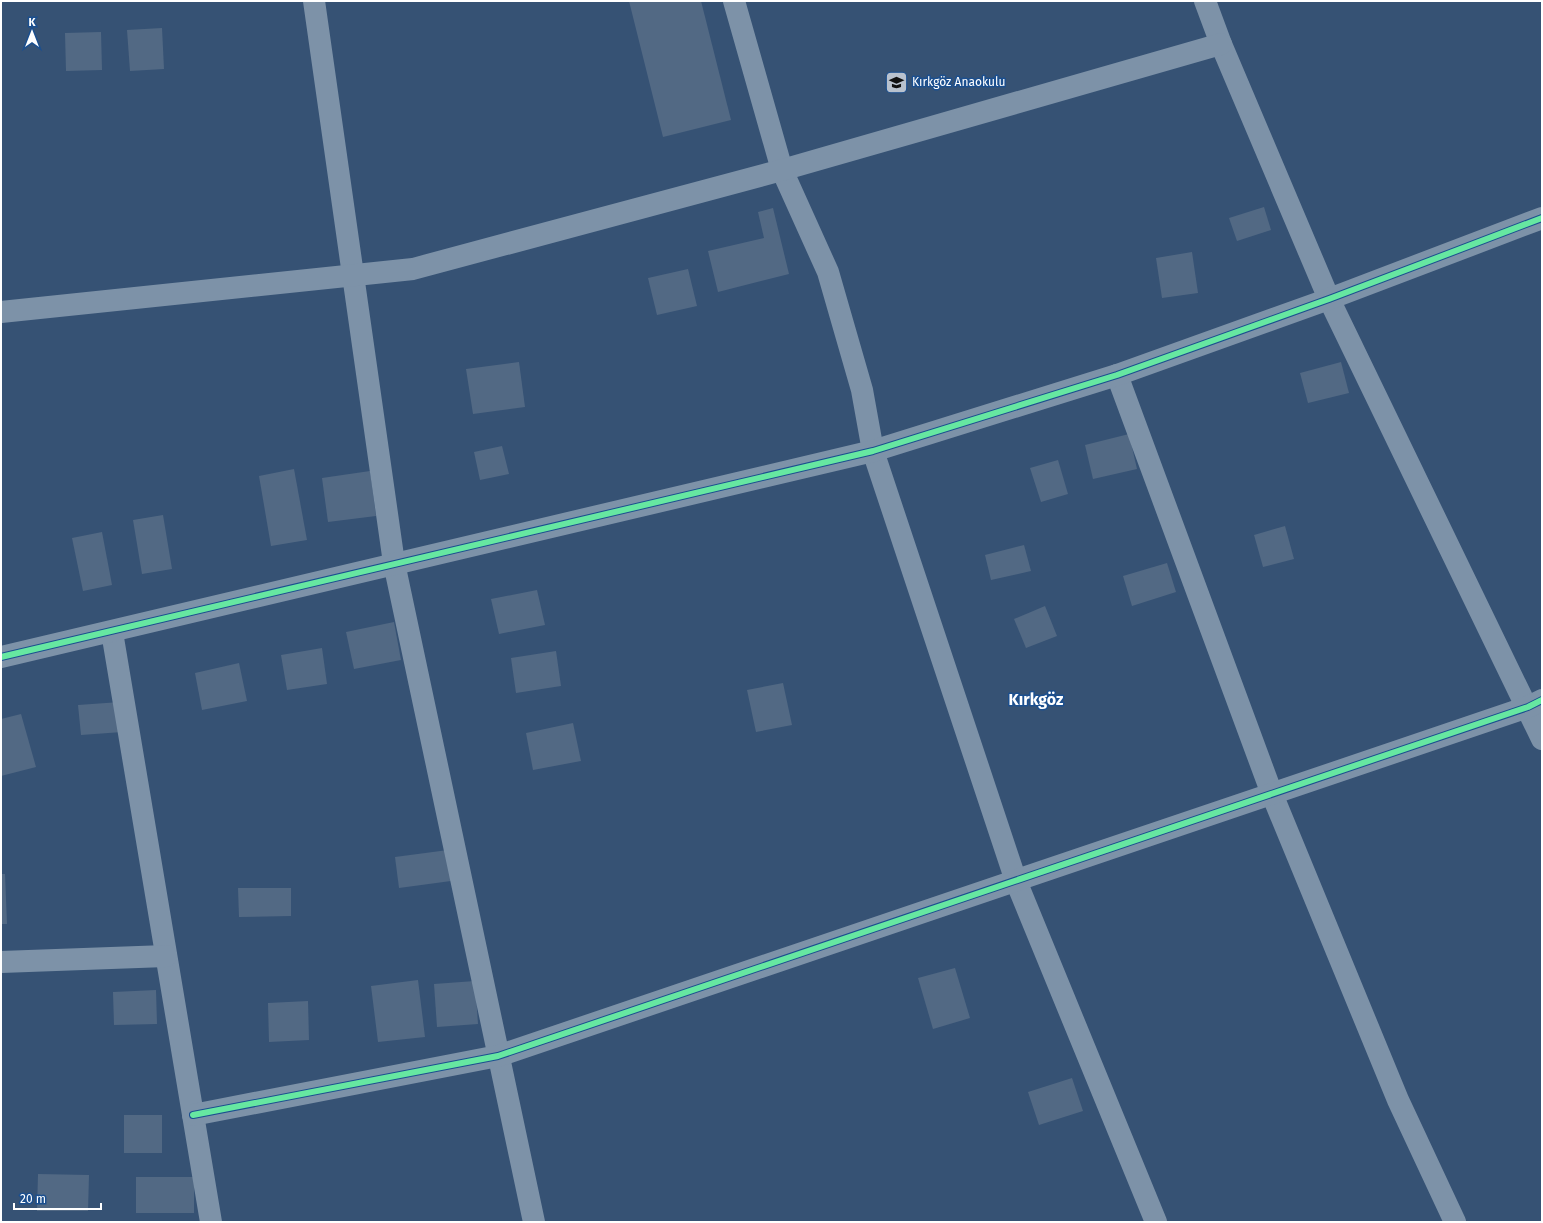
<svg xmlns="http://www.w3.org/2000/svg" width="1543" height="1223" viewBox="0 0 1543 1223" font-family="'Fira Sans',sans-serif">
  <style>
    .building { fill: #526984 }
    .lines { fill: none; stroke-linecap: round; stroke-linejoin: round }
    .minor { stroke: #7d92a8; stroke-width: 22 }
    .cycleway-casing { stroke: #1b4f8f; stroke-width: 8 }
    .cycleway { stroke: #66e7a1; stroke-width: 6 }
    .labels { text-anchor: middle; stroke-width: 3; stroke-linejoin: round; paint-order: stroke }
    .poi-label { font-size: 12px; fill: #fff; stroke: #1b4f8f; text-anchor: start }
    .district-label { font-size: 16px; font-weight: bold; fill: #fff; stroke: #1b4f8f }
  </style>
  <rect width="100%" height="100%" fill="#365274"/>
  <g class="building">
    <polygon points="629,1 701,1 731,120 663,137"/>
    <polygon points="162,28 164,69 130,71 127,30"/>
    <polygon points="101,32 102,70 66,71 65,33"/>
    <polygon points="1264,207 1271,230 1237,241 1229,218"/>
    <polygon points="773,208 789,274 718,292 708,251 764,238 758,212"/>
    <polygon points="1192,252 1198,293 1162,298 1156,258"/>
    <polygon points="688,269 697,306 657,315 648,278"/>
    <polygon points="519,362 525,407 473,414 466,369"/>
    <polygon points="1341,362 1349,393 1308,403 1300,373"/>
    <polygon points="1129,434 1137,469 1093,479 1085,445"/>
    <polygon points="502,446 509,474 480,480 474,452"/>
    <polygon points="1058,460 1068,494 1041,502 1030,468"/>
    <polygon points="294,469 307,540 271,546 259,476"/>
    <polygon points="370,471 376,516 328,522 322,478"/>
    <polygon points="163,515 172,569 142,574 133,520"/>
    <polygon points="1285,526 1294,559 1263,567 1254,535"/>
    <polygon points="102,532 112,585 83,591 72,538"/>
    <polygon points="1024,545 1031,571 991,580 985,555"/>
    <polygon points="1167,563 1176,592 1132,606 1123,576"/>
    <polygon points="537,590 545,625 499,634 491,599"/>
    <polygon points="1045,606 1057,636 1026,648 1014,619"/>
    <polygon points="394,622 401,660 354,669 346,632"/>
    <polygon points="322,648 327,684 287,690 281,655"/>
    <polygon points="556,651 561,686 516,693 511,658"/>
    <polygon points="239,663 247,701 202,710 195,673"/>
    <polygon points="783,683 792,725 756,732 747,690"/>
    <polygon points="120,702 122,732 81,735 78,705"/>
    <polygon points="21,714 36,767 1,776 1,719"/>
    <polygon points="573,723 581,761 533,770 526,733"/>
    <polygon points="448,850 451,881 399,888 395,857"/>
    <polygon points="1,874 5,874 7,924 1,924"/>
    <polygon points="238,888 291,888 291,916 239,917"/>
    <polygon points="955,968 970,1018 933,1029 918,978"/>
    <polygon points="418,980 425,1037 378,1042 371,986"/>
    <polygon points="475,981 478,1024 437,1027 434,984"/>
    <polygon points="156,990 157,1024 114,1025 113,992"/>
    <polygon points="308,1001 309,1040 269,1042 268,1003"/>
    <polygon points="1072,1078 1083,1111 1039,1125 1028,1092"/>
    <rect x="124" y="1115" width="38" height="38"/>
    <polygon points="38,1174 89,1175 88,1211 37,1211"/>
    <rect x="136" y="1177" width="58" height="36"/>
  </g>
  <g class="lines">
    <g class="minor">
      <polyline points="314,1 394,563 534,1222"/>
      <polyline points="734,1 782,170 828,272 862,390 873,451 1016,881 1156,1222"/>
      <polyline points="1205,1 1221,44 1329,299 1542,739"/>
      <polyline points="1,312 413,269 782,170 1221,44"/>
      <polyline points="1117,375 1272,794 1398,1100 1455,1222"/>
      <polyline points="112,632 211,1222"/>
      <polyline points="1,657 873,451 1117,375 1329,299 1542,218"/>
      <polyline points="1,962 166,956"/>
      <polyline points="193,1115 498,1056 1528,707 1542,700"/>
    </g>
    <defs>
      <g id="cycleway">
        <polyline points="1,657 873,451 1117,375 1329,299 1542,218"/>
        <polyline points="193,1115 498,1056 1528,707 1542,700"/>
      </g>
    </defs>
    <use href="#cycleway" class="cycleway-casing"/>
    <use href="#cycleway" class="cycleway"/>
  </g>
  <defs>
    <symbol id="school-square" viewBox="-11 -11 22 22"><rect x="-9" y="-9" width="18" height="18" rx="4" fill="#b9c2ce" stroke="#1b4f8f"/><path d="M0-5L7-2L0 1L-7-2ZM-4 1L0 2.5L4 1V4Q0 6-4 4Z" fill="#111"/></symbol>
  </defs>
  <g fill-rule="evenodd">
    <use href="#school-square" x="884" y="70" width="25" height="25"/>
  </g>
  <g class="labels">
    <g class="poi-label">
      <text x="912" y="86">Kırkgöz Anaokulu</text>
    </g>
    <g class="district-label">
      <text x="1036" y="705">Kırkgöz</text>
    </g>
  </g>
  <rect width="1543" height="1223" fill="none" stroke="#ffffff" stroke-width="4"/>
  <g transform="translate(32 32)" stroke="#1b4f8f" stroke-width="3" paint-order="stroke">
  <path d="M0-3L7 15L0 10L-7 15Z" fill="#ffffff"/>
  <text y="-6" font-size="11" font-weight="bold" text-anchor="middle" fill="#ffffff">K</text>
  </g>
  <path d="M14 1203v6h87v-6" fill="none" stroke="#ffffff" stroke-width="2"/>
  <text x="20" y="1203" font-size="12" fill="#ffffff" stroke="#1b4f8f" stroke-width="3" paint-order="stroke">20 m</text>
</svg>
